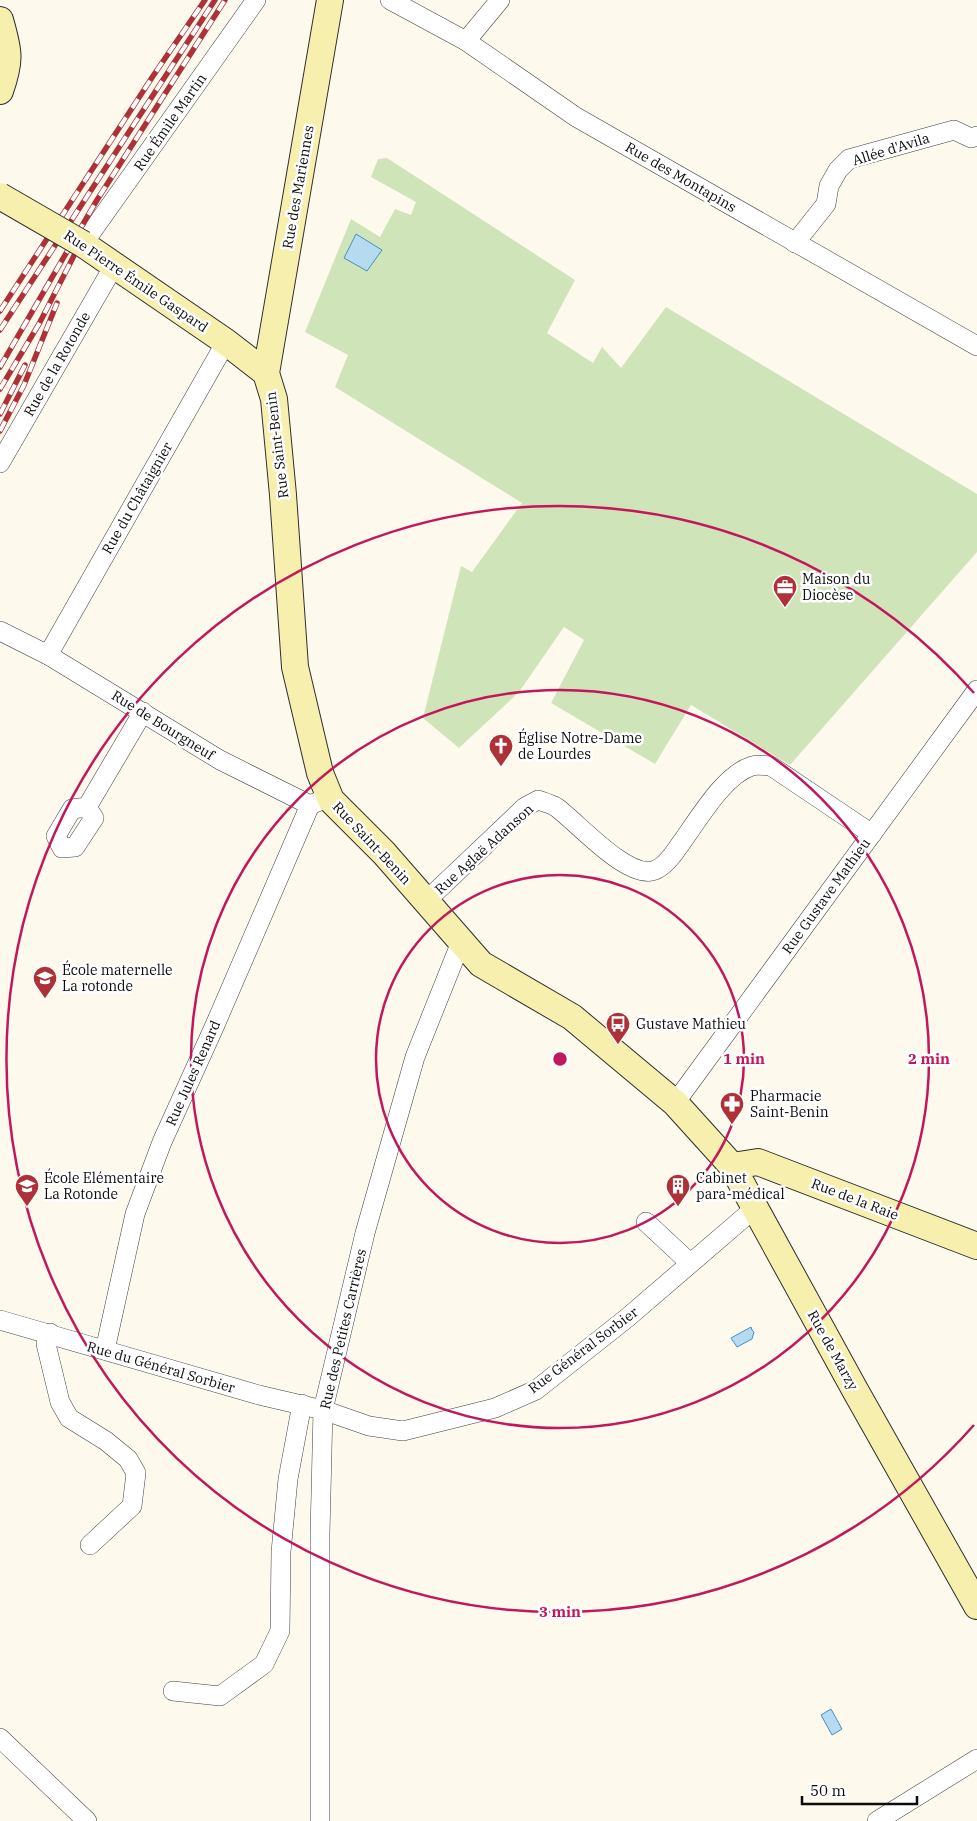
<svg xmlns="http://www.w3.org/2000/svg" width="977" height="1821" viewBox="0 0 977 1821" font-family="'IBM Plex Serif',serif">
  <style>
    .green { fill: #d0e4ba }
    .water { fill: #b6dbf0; stroke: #448fc0 }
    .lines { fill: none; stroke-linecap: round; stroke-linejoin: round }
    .street-casing { stroke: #3f3f3f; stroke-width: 20 }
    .secondary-casing { stroke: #2e2e2e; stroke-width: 28 }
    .street { stroke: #fff; stroke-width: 19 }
    .secondary { stroke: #f7efad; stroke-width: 26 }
    .rail-casing { stroke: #af3138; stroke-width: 5.5 }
    .rail { stroke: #fff; stroke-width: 4; stroke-dasharray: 11; stroke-linecap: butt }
    .secondary-bridge-casing { stroke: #2e2e2e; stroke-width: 28; stroke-linecap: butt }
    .secondary-bridge { stroke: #f7efad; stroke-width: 26 }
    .ring { fill: none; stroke: #c2185b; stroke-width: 2.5 }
    .labels { text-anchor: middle; stroke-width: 5; stroke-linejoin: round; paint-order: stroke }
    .street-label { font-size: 14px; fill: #0c0c0c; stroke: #fff }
    .poi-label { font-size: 14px; fill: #0c0c0c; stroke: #fff; text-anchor: start }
    .centre { fill: #c2185b; stroke: #fff; stroke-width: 2.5 }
    .ring-label { font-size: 15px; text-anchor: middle; font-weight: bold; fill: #c2185b; stroke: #fff; stroke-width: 5; stroke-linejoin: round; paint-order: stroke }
  </style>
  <rect width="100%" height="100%" fill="#fdfaed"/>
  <polygon class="green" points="387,158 575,280 547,333 593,363 602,347 621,368 666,307 977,494 977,552 790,765 691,705 655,764 551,703 584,640 564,627 519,692 459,748 423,718 461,566 472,572 522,503 335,387 348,355 305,332 351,219 380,237 395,209 411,215 416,202 371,177 378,159"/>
  <g class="water">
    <polygon points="356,234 382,250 367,271 344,258"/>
    <polygon points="751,1327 752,1330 754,1332 752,1339 737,1347 731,1338"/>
    <polygon points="831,1709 842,1729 832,1735 821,1715"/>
  </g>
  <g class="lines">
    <defs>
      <g id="street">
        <polyline points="390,0 466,41 576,117 977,346"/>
        <polyline points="466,41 500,0"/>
        <polyline points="795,243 826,204 829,186 838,170 849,159 954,130 971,138 977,136"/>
        <polyline points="83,244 256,0"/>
        <polyline points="0,463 115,264"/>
        <polyline points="0,631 48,655 220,760 310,805 322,800"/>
        <polyline points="48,655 226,342"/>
        <polyline points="87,807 94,818 75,847 62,848 56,836 72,809 87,807 143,712"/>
        <path d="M425,902L525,807L538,800C544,802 551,804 556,807C577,822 625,877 652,871C663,869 673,855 679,846C697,822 723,775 752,766C758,764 765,766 771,766L872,834"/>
        <polyline points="675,1103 977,690"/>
        <polyline points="646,1222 690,1263"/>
        <polyline points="0,1320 259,1395 323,1410 369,1426 403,1431 495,1408 536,1390 627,1318 755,1208"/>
        <polyline points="50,1333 46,1344 60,1402 69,1418 106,1441 128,1459 136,1473 132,1506 90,1545"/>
        <polyline points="105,1350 135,1214 162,1142 215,1025 310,805"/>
        <polyline points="173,1691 220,1696 264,1664 280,1631 281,1552 288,1479 302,1404"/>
        <polyline points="0,1738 87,1821"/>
        <polyline points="320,1821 320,1534 323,1410 365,1233 415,1057 461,942"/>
        <polyline points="877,1821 977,1759"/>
      </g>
      <g id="secondary">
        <polyline points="330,0 266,373 274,399 283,495 295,667 320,773 331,800 384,853 481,964 572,1017 675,1103 732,1166 855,1390 977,1606"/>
        <path d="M0,20C9,51 11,60 0,91"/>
        <polyline points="83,244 226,342 266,373"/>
        <polyline points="732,1166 758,1162 977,1246"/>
      </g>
    </defs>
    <use href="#street" class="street-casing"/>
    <use href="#secondary" class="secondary-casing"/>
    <use href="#street" class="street"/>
    <use href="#secondary" class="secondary"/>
    <defs>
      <g id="rail">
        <polyline points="0,311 153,76 205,0"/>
        <polyline points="0,330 215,0"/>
        <polyline points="0,367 97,200 225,0"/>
        <polyline points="0,389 39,324 82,240"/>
        <polyline points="0,414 25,365"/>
        <polyline points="0,431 24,385 57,303"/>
      </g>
    </defs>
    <use href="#rail" class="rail-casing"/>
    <use href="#rail" class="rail"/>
    <defs>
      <polyline id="secondary-bridge" points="0,196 83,244"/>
    </defs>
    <use href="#secondary-bridge" class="secondary-bridge-casing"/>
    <use href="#secondary-bridge" class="secondary-bridge"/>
  </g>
  <g class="ring">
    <circle cx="560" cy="1059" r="184"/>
    <circle cx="560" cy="1059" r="369"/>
    <path d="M974 1425A553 553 0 1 1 974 693"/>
  </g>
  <defs>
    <symbol id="office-pin" viewBox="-11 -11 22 30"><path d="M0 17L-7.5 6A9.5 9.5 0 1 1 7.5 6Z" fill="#af3138" stroke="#fff"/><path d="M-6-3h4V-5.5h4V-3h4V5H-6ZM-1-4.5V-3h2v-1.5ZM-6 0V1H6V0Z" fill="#fff"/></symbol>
    <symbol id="church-pin" viewBox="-11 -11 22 30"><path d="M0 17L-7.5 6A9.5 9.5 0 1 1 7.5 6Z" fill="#af3138" stroke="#fff"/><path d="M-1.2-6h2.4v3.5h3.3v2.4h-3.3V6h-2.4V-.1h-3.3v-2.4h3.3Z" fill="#fff"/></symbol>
    <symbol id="school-pin" viewBox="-11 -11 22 30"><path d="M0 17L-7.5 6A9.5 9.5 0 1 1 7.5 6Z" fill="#af3138" stroke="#fff"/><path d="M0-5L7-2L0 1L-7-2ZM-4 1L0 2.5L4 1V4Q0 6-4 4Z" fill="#fff"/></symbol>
    <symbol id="bus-pin" viewBox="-11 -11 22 30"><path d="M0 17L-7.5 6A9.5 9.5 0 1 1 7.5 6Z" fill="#af3138" stroke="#fff"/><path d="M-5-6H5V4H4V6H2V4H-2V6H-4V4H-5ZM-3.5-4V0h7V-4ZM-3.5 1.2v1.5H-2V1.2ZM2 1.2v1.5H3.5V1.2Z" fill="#fff"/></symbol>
    <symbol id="pharmacy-pin" viewBox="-11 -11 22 30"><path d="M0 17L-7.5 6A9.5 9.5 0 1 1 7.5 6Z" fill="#af3138" stroke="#fff"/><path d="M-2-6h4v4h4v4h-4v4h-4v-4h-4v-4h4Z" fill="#fff"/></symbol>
    <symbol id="building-pin" viewBox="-11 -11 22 30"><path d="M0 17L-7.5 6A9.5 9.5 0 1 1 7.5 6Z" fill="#af3138" stroke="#fff"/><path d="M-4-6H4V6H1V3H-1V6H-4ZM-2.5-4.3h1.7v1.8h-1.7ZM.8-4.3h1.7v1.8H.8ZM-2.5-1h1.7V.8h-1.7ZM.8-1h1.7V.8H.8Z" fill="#fff"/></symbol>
  </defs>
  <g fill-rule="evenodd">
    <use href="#office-pin" x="771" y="573" width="28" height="38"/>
    <use href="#church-pin" x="487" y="732" width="28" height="38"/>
    <use href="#school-pin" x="31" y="964" width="28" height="38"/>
    <use href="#bus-pin" x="604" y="1010" width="28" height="38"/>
    <use href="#pharmacy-pin" x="718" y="1090" width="28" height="38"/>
    <use href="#school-pin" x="13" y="1172" width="28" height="38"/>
    <use href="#building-pin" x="664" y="1172" width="28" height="38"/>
  </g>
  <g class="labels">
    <g class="street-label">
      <text transform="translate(170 122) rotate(-55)" y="5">Rue Émile Martin</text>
      <text transform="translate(891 149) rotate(-17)" y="5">Allée d'Avila</text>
      <text transform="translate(681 177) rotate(30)" y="5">Rue des Montapins</text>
      <text transform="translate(298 187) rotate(-80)" y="5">Rue des Mariennes</text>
      <text transform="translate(136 281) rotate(34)" y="5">Rue Pierre Émile Gaspard</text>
      <text transform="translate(57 364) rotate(-60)" y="5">Rue de la Rotonde</text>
      <text transform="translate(277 445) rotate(-97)" y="5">Rue Saint-Benin</text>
      <text transform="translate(137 498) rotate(-60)" y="5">Rue du Châtaignier</text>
      <text transform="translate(163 725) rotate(32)" y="5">Rue de Bourgneuf</text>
      <text transform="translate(372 843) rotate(47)" y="5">Rue Saint-Benin</text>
      <text transform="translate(484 849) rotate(-42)" y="5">Rue Aglaë Adanson</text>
      <text transform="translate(826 896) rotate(-54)" y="5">Rue Gustave Mathieu</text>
      <text transform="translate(193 1073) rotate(-66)" y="5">Rue Jules Renard</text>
      <text transform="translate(855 1199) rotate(21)" y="5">Rue de la Raie</text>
      <text transform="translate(343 1329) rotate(-77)" y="5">Rue des Petites Carrières</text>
      <text transform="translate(583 1350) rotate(-37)" y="5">Rue Général Sorbier</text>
      <text transform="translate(833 1350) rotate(61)" y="5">Rue de Marzy</text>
      <text transform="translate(161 1367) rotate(16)" y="5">Rue du Général Sorbier</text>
    </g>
    <g class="poi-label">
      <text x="802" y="584">Maison du<tspan x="802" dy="16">Diocèse</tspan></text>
      <text x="518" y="743">Église Notre-Dame<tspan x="518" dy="16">de Lourdes</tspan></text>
      <text x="62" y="975">École maternelle<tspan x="62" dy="16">La rotonde</tspan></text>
      <text x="636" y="1029">Gustave Mathieu</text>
      <text x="750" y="1101">Pharmacie<tspan x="750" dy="16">Saint-Benin</tspan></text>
      <text x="44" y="1183">École Elémentaire<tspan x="44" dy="16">La Rotonde</tspan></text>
      <text x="696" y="1183">Cabinet<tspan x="696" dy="16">para-médical</tspan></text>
    </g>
  </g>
  <circle cx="560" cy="1059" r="8" class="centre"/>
  <g class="ring-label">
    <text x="744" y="1064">1 min</text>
    <text x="929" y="1064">2 min</text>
    <text x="560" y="1617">3 min</text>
  </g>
  <path d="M802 1796v8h115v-8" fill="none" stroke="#0c0c0c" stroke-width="2.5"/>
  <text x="810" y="1796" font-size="15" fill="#0c0c0c" stroke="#ffffff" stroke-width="4" paint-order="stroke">50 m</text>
</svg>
